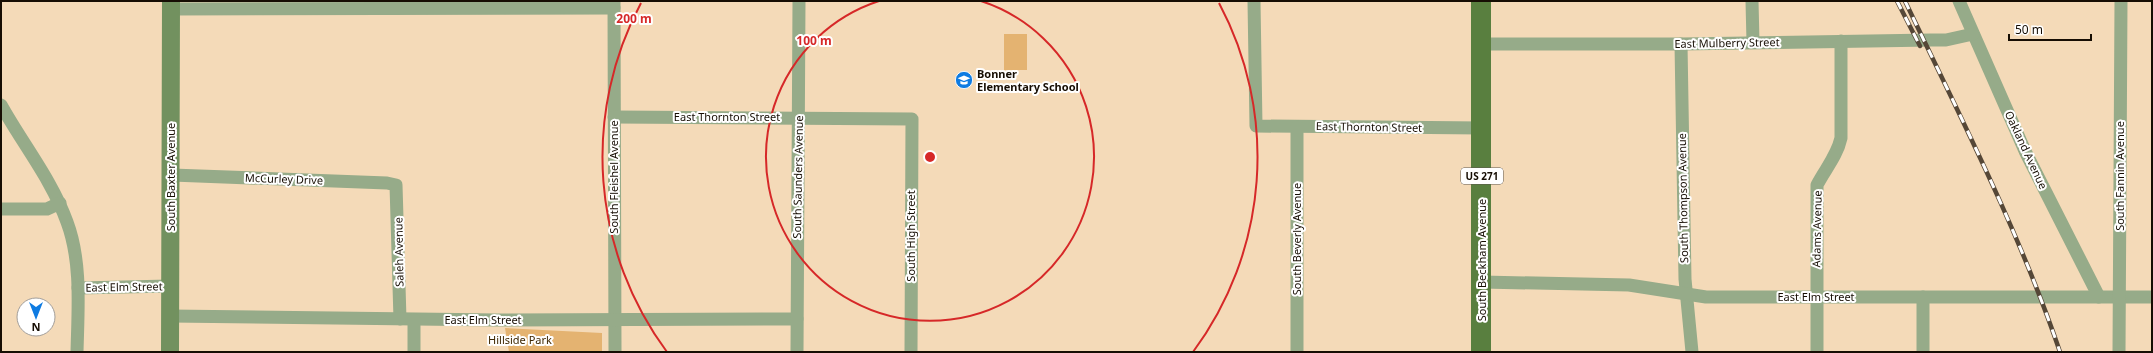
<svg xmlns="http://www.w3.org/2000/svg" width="2153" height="353" viewBox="0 0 2153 353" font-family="'Noto Sans',sans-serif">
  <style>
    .green { fill: #e4b371 }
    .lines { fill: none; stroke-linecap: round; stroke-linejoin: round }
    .street { stroke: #96ab89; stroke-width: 13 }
    .secondary { stroke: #72915f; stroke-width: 18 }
    .primary { stroke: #597f3f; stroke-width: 20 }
    .rail-casing { stroke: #554737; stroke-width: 4.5 }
    .rail { stroke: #fff; stroke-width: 3; stroke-dasharray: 9; stroke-linecap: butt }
    .ring { fill: none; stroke: #d62828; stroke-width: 2 }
    .labels { text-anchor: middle; stroke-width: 4; stroke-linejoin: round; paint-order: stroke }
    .shield { fill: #fff; stroke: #5c564f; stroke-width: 1 }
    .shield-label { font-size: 10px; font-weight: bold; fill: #160d03 }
    .street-label { font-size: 11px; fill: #160d03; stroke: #fff }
    .poi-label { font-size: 11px; font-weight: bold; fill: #160d03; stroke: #fff; text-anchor: start }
    .park-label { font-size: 11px; fill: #3e2702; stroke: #fff }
    .centre { fill: #d62828; stroke: #fff; stroke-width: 2 }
    .ring-label { font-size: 12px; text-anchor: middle; font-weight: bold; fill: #d62828; stroke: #fff; stroke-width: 4; stroke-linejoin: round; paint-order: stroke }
  </style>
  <rect width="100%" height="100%" fill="#f4dab8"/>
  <g class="green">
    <rect x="1004" y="34" width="23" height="36"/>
    <polygon points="505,328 602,333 602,352 509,352"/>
  </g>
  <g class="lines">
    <g class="street">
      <polyline points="614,1 615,352"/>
      <polyline points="1254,1 1256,126 1482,128"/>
      <polyline points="1752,1 1753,42"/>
      <polyline points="1959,1 2025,151 2099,297"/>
      <polyline points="171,9 614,8"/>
      <polyline points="1481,44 1681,44 1931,40 1946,40 1973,34"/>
      <polyline points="1681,44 1685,279 1692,352"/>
      <path d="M1,105C22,143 52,180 67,222C82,262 78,309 77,352"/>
      <polyline points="614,117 912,119 911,352"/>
      <polyline points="1297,127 1297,352"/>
      <polyline points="172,175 387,183 396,185 400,319"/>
      <polyline points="1,209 47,209 60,203"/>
      <polyline points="1482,282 1629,285 1706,297 2152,297"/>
      <polyline points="78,288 170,286"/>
      <polyline points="1923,297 1923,352"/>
      <polyline points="170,316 497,320 797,319"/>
      <polyline points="414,352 414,320"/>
      <polyline points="797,352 799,1"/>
      <path d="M1817,352V185C1826,168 1837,156 1841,138V41"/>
      <polyline points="2119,352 2121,1"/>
    </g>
    <polyline class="secondary" points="170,352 171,1"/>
    <polyline class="primary" points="1481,1 1481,352"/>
    <defs>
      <g id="rail">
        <polyline points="1897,1 1920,46"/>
        <path d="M1905,1C1960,116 2019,231 2060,352"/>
      </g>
    </defs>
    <use href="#rail" class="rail-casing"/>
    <use href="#rail" class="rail"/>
  </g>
  <g class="ring">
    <path d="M981 1A164 164 0 1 1 879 1"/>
    <path d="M667 352A327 327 0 0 1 641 3M1219 3A327 327 0 0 1 1193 352"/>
  </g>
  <defs>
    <symbol id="school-disc" viewBox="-11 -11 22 22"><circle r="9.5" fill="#0e7be2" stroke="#fff"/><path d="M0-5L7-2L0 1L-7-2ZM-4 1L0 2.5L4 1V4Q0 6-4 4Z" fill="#fff"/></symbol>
  </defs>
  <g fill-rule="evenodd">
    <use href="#school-disc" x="954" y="70" width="20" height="20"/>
  </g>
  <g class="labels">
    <rect class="shield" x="1461" y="168" width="42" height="16" rx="3"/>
    <g class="shield-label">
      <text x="1482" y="180">US 271</text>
    </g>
    <g class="street-label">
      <text transform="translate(1727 43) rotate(-1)" y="4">East Mulberry Street</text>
      <text x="727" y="121">East Thornton Street</text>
      <text transform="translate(1369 127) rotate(1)" y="4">East Thornton Street</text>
      <text transform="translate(2026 150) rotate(65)" y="4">Oakland Avenue</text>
      <text transform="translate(2120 176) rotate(-90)" y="4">South Fannin Avenue</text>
      <text transform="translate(171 177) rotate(-90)" y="4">South Baxter Avenue</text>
      <text transform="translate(614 177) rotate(-90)" y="4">South Fleishel Avenue</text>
      <text transform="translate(798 177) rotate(-89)" y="4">South Saunders Avenue</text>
      <text transform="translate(284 179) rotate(2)" y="4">McCurley Drive</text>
      <text transform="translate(1683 198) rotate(-91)" y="4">South Thompson Avenue</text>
      <text transform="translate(1817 229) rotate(-89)" y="4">Adams Avenue</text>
      <text transform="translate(911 236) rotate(-90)" y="4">South High Street</text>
      <text transform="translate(1297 239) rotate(-90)" y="4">South Beverly Avenue</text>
      <text transform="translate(399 252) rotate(-91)" y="4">Saleh Avenue</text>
      <text transform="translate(1482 260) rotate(-90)" y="4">South Beckham Avenue</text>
      <text transform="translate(124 287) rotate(-1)" y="4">East Elm Street</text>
      <text x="1816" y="301">East Elm Street</text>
      <text x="483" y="324">East Elm Street</text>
    </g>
    <g class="poi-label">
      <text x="977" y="78">Bonner<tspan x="977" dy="13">Elementary School</tspan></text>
    </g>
    <g class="park-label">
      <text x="520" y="344">Hillside Park</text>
    </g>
  </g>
  <circle cx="930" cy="157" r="6" class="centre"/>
  <g class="ring-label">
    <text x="634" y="23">200 m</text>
    <text x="814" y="45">100 m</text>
  </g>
  <rect width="2153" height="353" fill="none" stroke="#160d03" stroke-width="4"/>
  <g transform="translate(36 317) rotate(180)"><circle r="19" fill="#ffffff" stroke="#a29e9a"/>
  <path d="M0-3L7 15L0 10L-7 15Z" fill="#0e7be2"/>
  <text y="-6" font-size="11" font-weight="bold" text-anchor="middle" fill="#160d03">N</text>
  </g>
  <path d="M2009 34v6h82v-6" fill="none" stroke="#160d03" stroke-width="2"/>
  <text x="2015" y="34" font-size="12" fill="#160d03" stroke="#ffffff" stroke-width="3" paint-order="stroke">50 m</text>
</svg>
